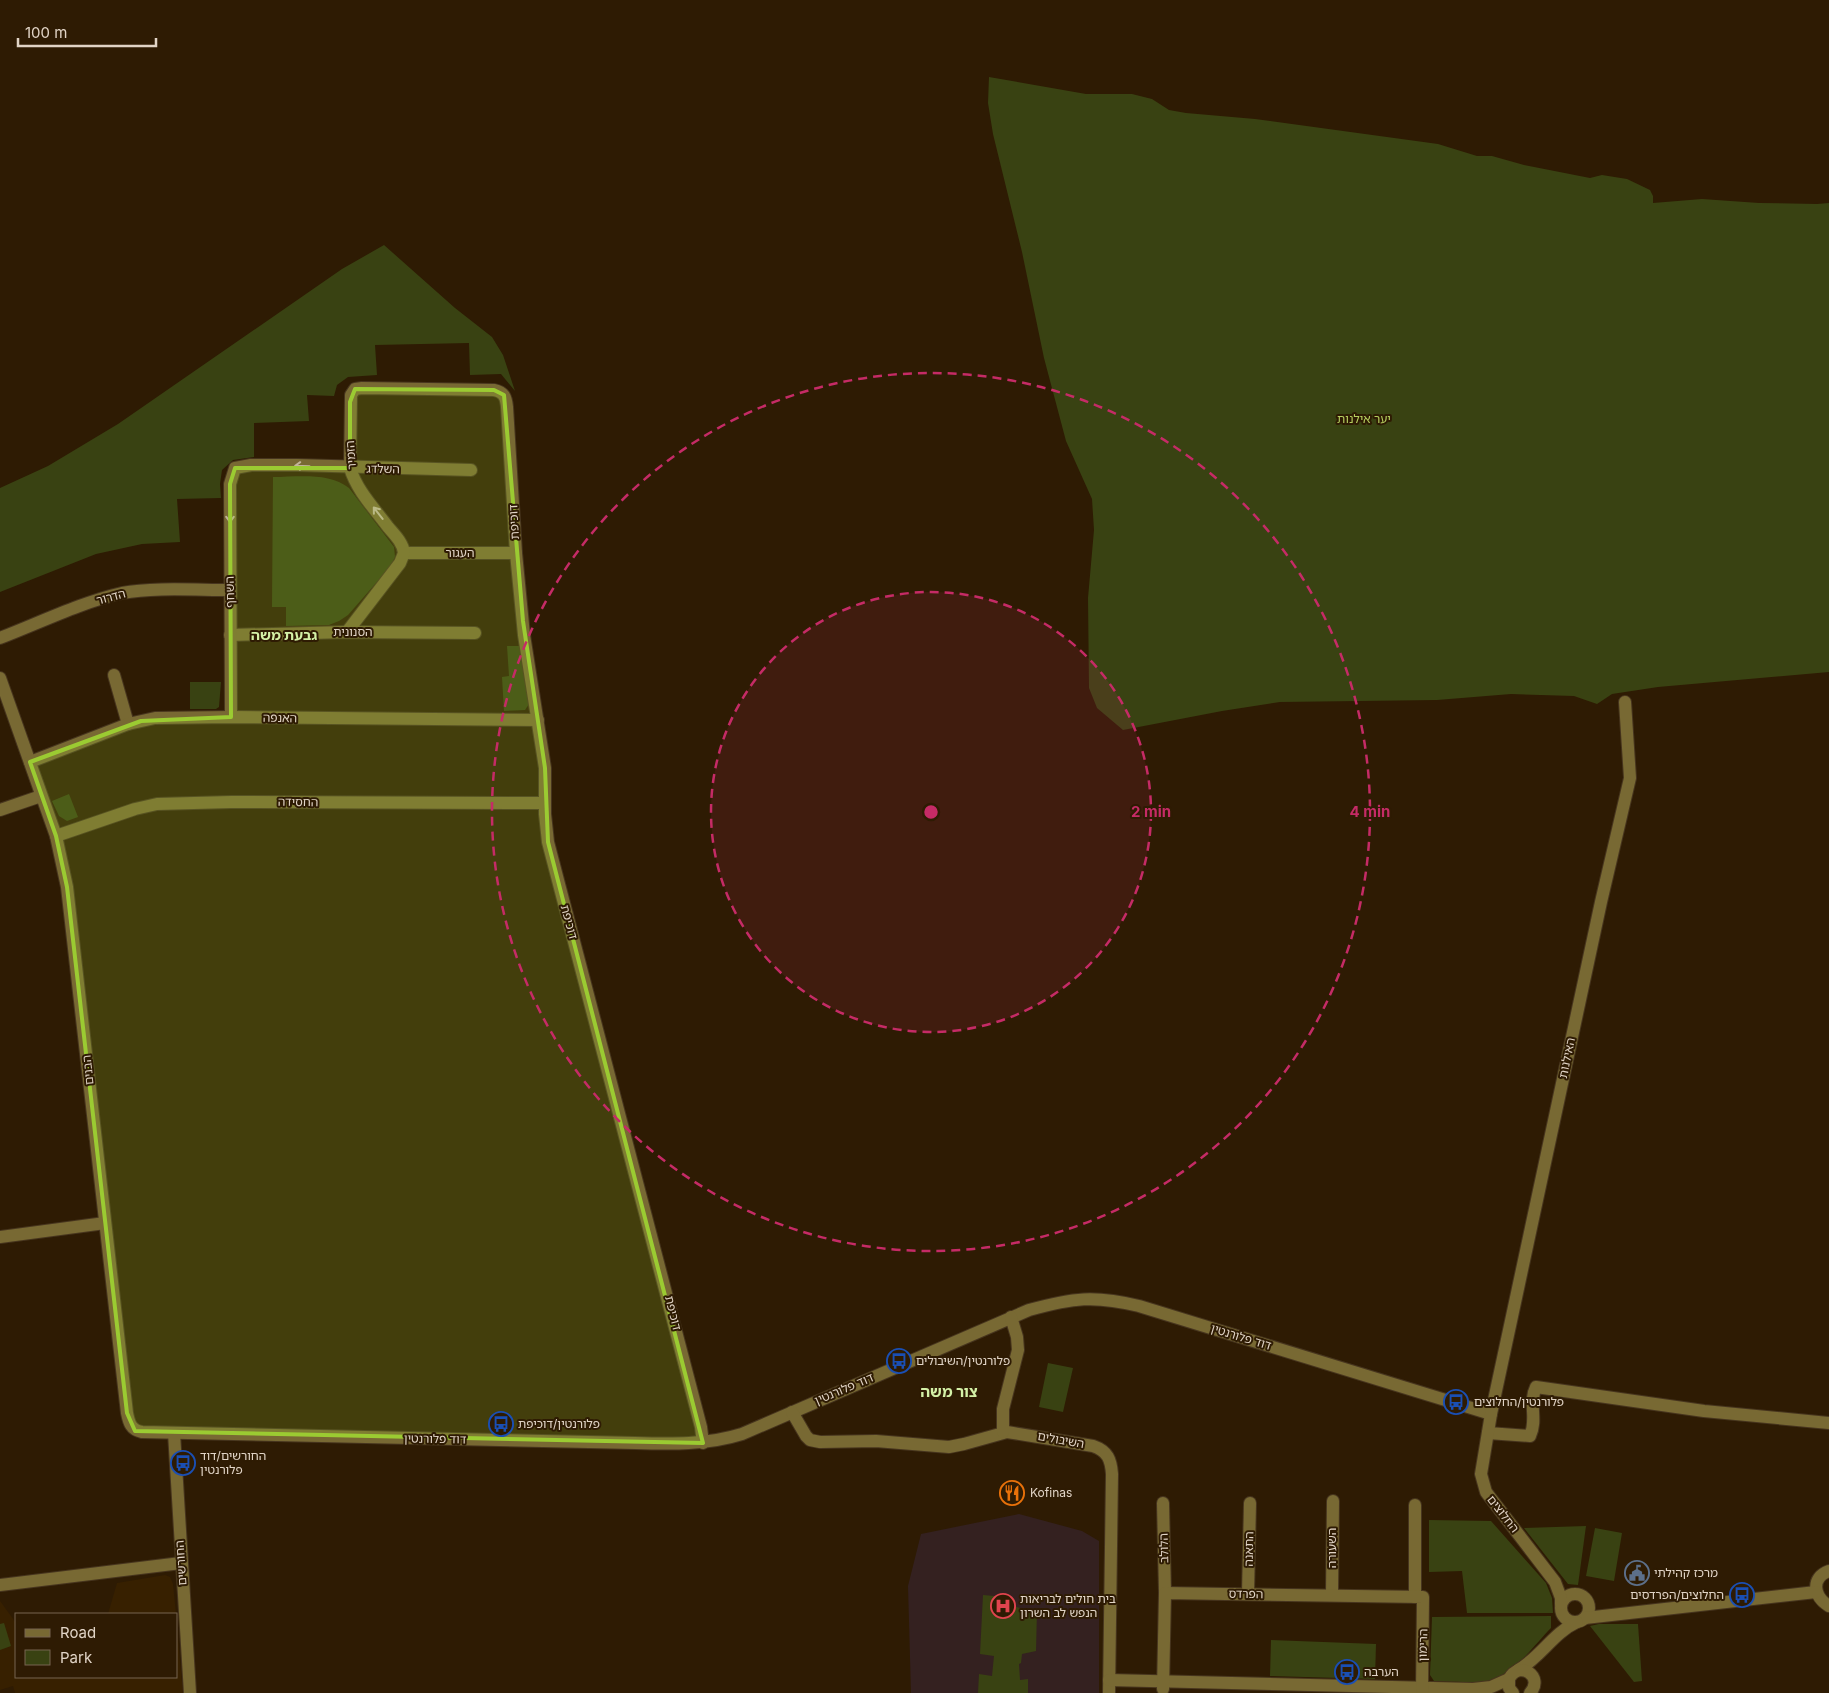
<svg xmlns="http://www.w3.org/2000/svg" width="1829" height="1693" viewBox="0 0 1829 1693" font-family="Inter,'Noto Sans Hebrew',sans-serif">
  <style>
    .built { fill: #372000 }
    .medical { fill: #342120 }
    .green { fill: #394212 }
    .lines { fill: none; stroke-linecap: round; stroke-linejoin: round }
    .minor-casing { stroke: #47351e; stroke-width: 14 }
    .minor { stroke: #786933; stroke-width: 12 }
    .oneway { stroke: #c2b49a }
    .marked { fill: #9bcb32; fill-opacity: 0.2; stroke: #9bcb32; stroke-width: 4; stroke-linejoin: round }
    .ring { fill: none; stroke: #c52b66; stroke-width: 2.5; stroke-dasharray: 9 6 }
    .labels { text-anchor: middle; stroke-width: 4; stroke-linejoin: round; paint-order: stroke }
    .park-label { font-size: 12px; fill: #b6ce5f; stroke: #2e1b03 }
    .street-label { font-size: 12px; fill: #e1d4c6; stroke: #2e1b03 }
    .poi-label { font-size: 12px; fill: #e1d4c6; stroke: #2e1b03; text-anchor: start }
    .neighbourhood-label { font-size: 14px; font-weight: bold; fill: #d4f1a7; stroke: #2e1b03 }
    .quarter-label { font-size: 15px; font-weight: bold; fill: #d4f1a7; stroke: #2e1b03 }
    .centre { fill: #c52b66; stroke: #2e1b03; stroke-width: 2.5 }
    .ring-label { font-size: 15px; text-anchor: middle; font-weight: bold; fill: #c52b66; stroke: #2e1b03; stroke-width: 4; stroke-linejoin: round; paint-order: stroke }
  </style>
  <rect width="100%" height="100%" fill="#2e1b03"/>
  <g class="built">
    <polygon points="165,1575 170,1577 173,1584 176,1614 108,1614 117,1583"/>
    <polygon points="0,1601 16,1623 16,1677 176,1677 176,1618 183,1693 15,1693 13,1686 0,1690"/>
  </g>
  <polygon class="medical" points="1019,1514 1082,1531 1099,1541 1099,1693 911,1693 908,1586 921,1534"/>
  <g class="green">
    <polygon points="989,77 1086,94 1132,94 1152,99 1169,110 1186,113 1255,119 1438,144 1477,156 1492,156 1524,165 1590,178 1602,175 1627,179 1650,190 1653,196 1653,203 1702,199 1759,203 1817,204 1829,203 1829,672 1658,687 1612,694 1597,704 1574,696 1511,694 1437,700 1280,702 1222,711 1123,730 1097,708 1089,688 1088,598 1094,530 1092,499 1066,441 1044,358 1022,252 993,134 988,103"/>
    <polygon points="384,245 455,308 492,337 503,355 515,391 501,374 470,375 469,343 375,345 377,375 348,377 337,385 334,396 307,395 309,421 254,423 254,457 233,460 222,470 220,484 221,498 177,499 180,542 142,544 96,554 0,592 0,488 48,466 118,424 342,269"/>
    <path d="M273,477C298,477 329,472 349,488L394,547L395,557L390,567L348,615L339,621L329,625L286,626V607H272Z"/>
    <polygon points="507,646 519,646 521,650 529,704 525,710 504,711 502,677 509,676"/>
    <polygon points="190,682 221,682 219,707 216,709 190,709"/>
    <polygon points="69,794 78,817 67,821 59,816 52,801"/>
    <polygon points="1048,1363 1073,1368 1063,1412 1039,1407"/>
    <polygon points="1429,1520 1491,1521 1546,1583 1552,1598 1553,1613 1467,1613 1462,1571 1429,1572"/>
    <polygon points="1586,1526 1578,1585 1568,1584 1524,1528"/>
    <polygon points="1595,1528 1622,1533 1614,1581 1586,1576"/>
    <path d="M983,1595L1005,1597C1013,1610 1024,1608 1037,1610L1036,1651L1022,1654L1021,1663L1019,1664L1020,1680L1028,1679V1693H978L979,1674L992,1676L994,1656L980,1654Z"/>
    <path d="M1551,1616V1628C1536,1643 1516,1671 1497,1679C1481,1685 1452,1681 1434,1681L1430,1675L1432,1617Z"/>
    <polygon points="4,1623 11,1646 0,1650 0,1624"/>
    <polygon points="1599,1624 1638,1624 1642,1681 1634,1682 1590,1626"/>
    <polygon points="1271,1640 1376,1644 1375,1679 1270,1676"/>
  </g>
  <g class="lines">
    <defs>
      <g id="minor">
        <polyline points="404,553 516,553"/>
        <path d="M347,632L400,563L404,553C403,543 395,535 388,527C374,508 357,491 350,468L351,395L355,389L362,388L494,390C504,392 506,397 507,407L516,553L524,635L545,768V814L548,842L701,1427L703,1443"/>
        <polyline points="230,635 347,632 475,633"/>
        <path d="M0,638C39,623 82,602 122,593C153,587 197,590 230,590"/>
        <polyline points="114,675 128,724"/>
        <path d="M0,678L56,836L67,887L127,1413C129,1423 131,1430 142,1432L635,1443C671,1444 707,1445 742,1434L1029,1310C1073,1298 1094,1295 1139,1306L1491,1414"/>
        <polyline points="231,717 230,484 235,468 251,465 297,465 471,470"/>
        <polyline points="30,762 128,724 155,718 231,717 538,720"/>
        <polyline points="0,810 41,796"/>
        <polyline points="56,836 135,809 157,804 231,802 545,803"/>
        <polyline points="0,1237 105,1223"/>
        <path d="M792,1412L806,1436L810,1440L820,1442L876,1441L949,1447L964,1444L1007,1432L1093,1446C1108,1451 1111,1460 1112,1474L1109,1693"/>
        <polyline points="1003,1432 1003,1409 1018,1350 1017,1337 1011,1317"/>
        <polyline points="174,1433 190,1693"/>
        <path d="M1488,1433L1530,1436C1538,1419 1528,1403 1536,1387L1704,1411L1829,1423"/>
        <polyline points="1163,1503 1165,1593"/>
        <path d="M1829,1571C1810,1578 1814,1597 1829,1606"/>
        <polyline points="0,1585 181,1563"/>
        <polyline points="1248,1594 1250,1503"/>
        <circle cx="1575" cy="1608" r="14"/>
        <polyline points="1332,1595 1333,1501"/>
        <polyline points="1415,1597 1415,1505"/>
        <polyline points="1561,1604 1561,1598 1555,1582 1486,1492 1481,1474 1491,1414 1601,902 1630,778 1625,702"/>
        <polyline points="1585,1618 1816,1592"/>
        <path d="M1518,1670C1541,1657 1553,1633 1577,1622"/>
        <polyline points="1109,1680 1473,1689 1491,1687 1509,1679"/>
        <polyline points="1163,1689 1165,1593 1423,1597 1422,1693"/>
        <path d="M1513,1693L1509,1688V1679C1519,1659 1545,1677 1530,1693"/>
      </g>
    </defs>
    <use href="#minor" class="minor-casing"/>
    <use href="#minor" class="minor"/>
  </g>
  <defs><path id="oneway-shaft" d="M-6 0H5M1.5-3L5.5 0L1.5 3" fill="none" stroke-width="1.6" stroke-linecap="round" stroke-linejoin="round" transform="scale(1.25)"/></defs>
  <g class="oneway">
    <use href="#oneway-shaft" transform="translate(302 466) rotate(-178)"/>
    <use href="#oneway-shaft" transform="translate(378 513) rotate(-128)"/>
    <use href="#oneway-shaft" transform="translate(230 515) rotate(90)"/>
  </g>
  <path class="marked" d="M355,389L494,390L504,395L523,621L545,768L548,842L703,1443L135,1431L127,1413L67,887L56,836L30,762L141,721L231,717L230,484L235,468H350V402Z"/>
  <circle cx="931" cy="812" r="220" fill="#c52b66" fill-opacity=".12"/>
  <g class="ring">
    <circle cx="931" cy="812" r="220"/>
    <circle cx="931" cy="812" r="439"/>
  </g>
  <defs>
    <symbol id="bus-ring" viewBox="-11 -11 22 22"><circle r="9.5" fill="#2e1b03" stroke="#1a4fb4" stroke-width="1.5"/><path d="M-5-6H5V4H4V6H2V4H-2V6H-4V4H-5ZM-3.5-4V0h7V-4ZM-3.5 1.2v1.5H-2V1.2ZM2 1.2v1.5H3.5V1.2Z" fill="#1a4fb4"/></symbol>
    <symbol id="restaurant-ring" viewBox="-11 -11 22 22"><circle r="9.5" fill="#2e1b03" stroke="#e8710a" stroke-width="1.5"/><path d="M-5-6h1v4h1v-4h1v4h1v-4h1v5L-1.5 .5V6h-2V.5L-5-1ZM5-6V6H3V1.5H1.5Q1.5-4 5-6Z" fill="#e8710a"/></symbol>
    <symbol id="civic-ring" viewBox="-11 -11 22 22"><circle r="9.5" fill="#2e1b03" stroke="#5c6f8a" stroke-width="1.5"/><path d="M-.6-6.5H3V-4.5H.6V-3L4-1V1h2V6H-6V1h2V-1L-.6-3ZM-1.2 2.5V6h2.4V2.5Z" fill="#5c6f8a"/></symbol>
    <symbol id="hospital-ring" viewBox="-11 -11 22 22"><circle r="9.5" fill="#2e1b03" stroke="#e0444e" stroke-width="1.5"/><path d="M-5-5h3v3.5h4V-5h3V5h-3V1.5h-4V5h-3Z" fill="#e0444e"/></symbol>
  </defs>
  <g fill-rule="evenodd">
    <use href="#bus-ring" x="885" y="1347" width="28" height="28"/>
    <use href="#bus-ring" x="1442" y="1388" width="28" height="28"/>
    <use href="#bus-ring" x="487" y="1410" width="28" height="28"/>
    <use href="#bus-ring" x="169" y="1449" width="28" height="28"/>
    <use href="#restaurant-ring" x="998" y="1479" width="28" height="28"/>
    <use href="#civic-ring" x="1623" y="1559" width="28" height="28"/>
    <use href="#bus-ring" x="1728" y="1581" width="28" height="28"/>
    <use href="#hospital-ring" x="989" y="1592" width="28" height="28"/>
    <use href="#bus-ring" x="1333" y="1658" width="28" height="28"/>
  </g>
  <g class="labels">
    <g class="park-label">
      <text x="1364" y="423">יער אילנות</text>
    </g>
    <g class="street-label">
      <text transform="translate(351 455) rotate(-94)" y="4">הזמיר</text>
      <text transform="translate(383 469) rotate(1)" y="4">השלדג</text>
      <text transform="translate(514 522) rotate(-93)" y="4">דוכיפת</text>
      <text x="460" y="557">העגור</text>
      <text transform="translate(230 592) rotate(-91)" y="4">השחף</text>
      <text transform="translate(111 597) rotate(-15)" y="4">הדרור</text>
      <text x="353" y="636">הסנונית</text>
      <text transform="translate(280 718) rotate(1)" y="4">האנפה</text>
      <text transform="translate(298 802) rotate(1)" y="4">החסידה</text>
      <text transform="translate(569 922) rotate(75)" y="4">דוכיפת</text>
      <text transform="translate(1567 1058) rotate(-78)" y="4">האילנות</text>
      <text transform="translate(88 1070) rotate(-96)" y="4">הבנים</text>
      <text transform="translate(673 1313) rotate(76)" y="4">דוכיפת</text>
      <text transform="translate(1241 1337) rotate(17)" y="4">דוד פלורנטין</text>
      <text transform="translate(844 1389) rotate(-23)" y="4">דוד פלורנטין</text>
      <text transform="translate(435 1439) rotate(1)" y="4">דוד פלורנטין</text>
      <text transform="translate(1061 1440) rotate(10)" y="4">השיבולים</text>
      <text transform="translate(1503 1514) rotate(52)" y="4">החלוצים</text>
      <text transform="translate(1164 1548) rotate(-91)" y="4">הלולב</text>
      <text transform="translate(1332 1548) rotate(-90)" y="4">השעורה</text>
      <text transform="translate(1249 1549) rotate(-89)" y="4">התאנה</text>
      <text transform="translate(181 1563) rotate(-94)" y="4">החורשים</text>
      <text transform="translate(1246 1594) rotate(1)" y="4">הפרדס</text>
      <text transform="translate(1423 1645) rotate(-89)" y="4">הרימון</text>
    </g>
    <g class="poi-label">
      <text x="916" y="1365">פלורנטין/השיבולים</text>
      <text x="1474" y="1406">פלורנטין/החלוצים</text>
      <text x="518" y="1428">פלורנטין/דוכיפת</text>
      <text x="200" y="1460">החורשים/דוד<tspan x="200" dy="14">פלורנטין</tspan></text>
      <text x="1030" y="1497">Kofinas</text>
      <text x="1654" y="1577">מרכז קהילתי</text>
      <text x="1724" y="1599" text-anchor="end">החלוצים/הפרדסים</text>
      <text x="1020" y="1603">בית חולים לבריאות<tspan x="1020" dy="14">הנפש לב השרון</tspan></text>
      <text x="1364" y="1676">הערבה</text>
    </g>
    <g class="neighbourhood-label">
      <text x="284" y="640">גבעת משה</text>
    </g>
    <g class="quarter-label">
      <text x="949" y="1397">צור משה</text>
    </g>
  </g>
  <circle cx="931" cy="812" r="8" class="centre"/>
  <g class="ring-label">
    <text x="1151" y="817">2 min</text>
    <text x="1370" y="817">4 min</text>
  </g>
  <rect x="15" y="1613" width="162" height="65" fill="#2e1b03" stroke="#766551"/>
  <rect x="25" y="1629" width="25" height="8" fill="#786933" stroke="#766551"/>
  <text x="60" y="1638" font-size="15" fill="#e1d4c6">Road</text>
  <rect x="25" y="1650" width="25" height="15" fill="#394212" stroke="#766551"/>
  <text x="60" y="1663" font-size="15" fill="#e1d4c6">Park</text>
  <path d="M18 38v8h138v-8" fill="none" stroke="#e1d4c6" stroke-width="2.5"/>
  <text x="25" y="38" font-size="15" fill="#e1d4c6" stroke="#2e1b03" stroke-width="4" paint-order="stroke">100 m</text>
</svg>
